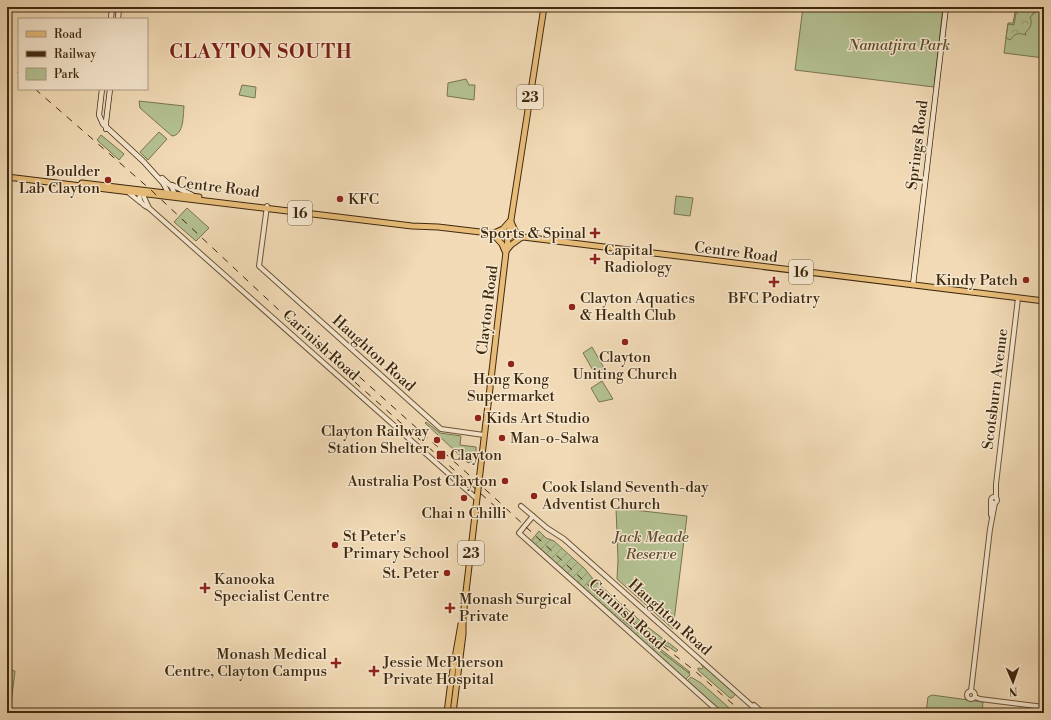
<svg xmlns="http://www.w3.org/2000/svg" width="1051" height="720" viewBox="0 0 1051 720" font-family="'Libre Bodoni',serif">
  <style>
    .green { fill: #b4c192; stroke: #797550 }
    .forest { fill: url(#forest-crowns); stroke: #797550 }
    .garden { fill: url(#garden-furrows); stroke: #797550 }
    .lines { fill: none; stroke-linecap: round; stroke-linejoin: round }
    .tertiary-casing { stroke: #6b5538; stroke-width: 6 }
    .secondary-casing { stroke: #3e290e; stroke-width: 6 }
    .primary-casing { stroke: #3e290e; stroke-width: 7 }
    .tertiary { stroke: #f6e7cf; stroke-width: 4 }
    .secondary { stroke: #f6e7cf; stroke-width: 4.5 }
    .primary { stroke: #e8bd7a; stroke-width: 5 }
    .rail { stroke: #3e290e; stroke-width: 1; stroke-dasharray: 7 7; stroke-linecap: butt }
    .poi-dot { fill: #8f2418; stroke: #f6e7cf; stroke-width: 1.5 }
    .labels { text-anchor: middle; stroke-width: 3; stroke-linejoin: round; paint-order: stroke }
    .shield { fill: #f6e7cf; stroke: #756248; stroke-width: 1 }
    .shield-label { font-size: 14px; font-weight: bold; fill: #3e290e }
    .park-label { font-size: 15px; font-style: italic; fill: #5c4f2f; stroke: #f6e7cf }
    .street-label { font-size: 15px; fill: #3e290e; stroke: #f6e7cf }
    .poi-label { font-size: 15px; fill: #3e290e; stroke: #f6e7cf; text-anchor: start }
    .district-label { font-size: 19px; font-weight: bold; letter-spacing: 1px; fill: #7a1f14; stroke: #f6e7cf }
  </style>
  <defs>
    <pattern id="forest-crowns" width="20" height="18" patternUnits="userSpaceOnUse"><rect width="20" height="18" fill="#b4c192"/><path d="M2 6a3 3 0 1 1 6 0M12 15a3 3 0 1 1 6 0" fill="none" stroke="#949d76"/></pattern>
    <pattern id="garden-furrows" width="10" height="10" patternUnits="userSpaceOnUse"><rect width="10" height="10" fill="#b4c192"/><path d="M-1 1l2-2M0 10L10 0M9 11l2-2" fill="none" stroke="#949d76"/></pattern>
  </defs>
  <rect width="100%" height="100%" fill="#f1dab5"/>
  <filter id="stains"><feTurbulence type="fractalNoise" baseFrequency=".005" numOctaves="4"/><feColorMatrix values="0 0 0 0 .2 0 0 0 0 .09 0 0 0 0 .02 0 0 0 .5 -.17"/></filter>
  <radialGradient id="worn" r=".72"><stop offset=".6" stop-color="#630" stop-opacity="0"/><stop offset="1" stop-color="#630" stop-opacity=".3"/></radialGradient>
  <g class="green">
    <polygon points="803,7 943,7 934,87 795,70"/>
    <polygon points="1016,7 1044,7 1044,58 1004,53 1008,23 1013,23"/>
    <polygon points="466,79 469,85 475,85 474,100 447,96 448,83"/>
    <polygon points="242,85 256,87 255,98 239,95"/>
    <path d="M139,101L184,106C183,116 184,135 172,136L140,108Z"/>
    <polygon points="159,132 167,139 148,160 140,152"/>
    <polygon points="101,135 124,154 119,160 97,140"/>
    <polygon points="676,196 693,198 690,216 674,214"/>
    <polygon points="187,208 209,228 196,241 174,222"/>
    <polygon points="592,347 604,368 595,374 583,353"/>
    <polygon points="602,381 613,399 599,402 591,388"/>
    <polygon points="426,422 440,433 461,436 460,445 476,447 476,455 473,455 472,461 468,463 425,423"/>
    <polygon points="616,508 687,516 673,629 617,579 618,560"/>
    <polygon points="656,647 689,673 690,675 685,680 652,650"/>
    <polygon points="701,664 736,694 732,698 730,698 698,670 698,668 702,669 703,667"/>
    <polygon points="11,670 15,671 10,713 7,713 7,675"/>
    <polygon points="691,677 701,683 735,713 723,713 687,681"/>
    <polygon points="932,695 983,702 982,713 926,713 928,697"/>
  </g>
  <path class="forest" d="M1017,7H1039V9L1030,17C1033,23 1030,29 1025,33L1026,35C1017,32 1015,34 1010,40L1006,38L1008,24L1014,25Z"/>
  <polygon class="garden" points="539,531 546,538 554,541 585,569 593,579 603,588 645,625 678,650 676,652 669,647 666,646 632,620 628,615 623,620 690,672 689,673 656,648 652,650 531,541"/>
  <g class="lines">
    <defs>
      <g id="tertiary">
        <path d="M141,191C137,200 142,205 149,208L477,499"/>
        <polyline points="144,192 144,197 149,208"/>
        <polyline points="129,193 140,202"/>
        <polyline points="267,206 259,266 441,429 484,435"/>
        <circle cx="994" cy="500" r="3"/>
        <polyline points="996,498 996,484 1018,298"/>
        <polyline points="521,506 547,528 564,539 760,713"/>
        <polyline points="991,515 991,502"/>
        <polyline points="533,516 519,533 720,713"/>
        <polyline points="971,691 990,529 995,503"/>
        <circle cx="971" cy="695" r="4"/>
        <polyline points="975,697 980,699 1044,707"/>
        <polyline points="754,705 763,713"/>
      </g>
      <g id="secondary">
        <polyline points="111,19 112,7"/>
        <polyline points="118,19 119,7"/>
        <polyline points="102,89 99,115 103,124 143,161 163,183 170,196"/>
        <polyline points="106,129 106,122 110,89"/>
        <polyline points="162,178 172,187 175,196"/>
        <polyline points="172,185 192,195"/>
        <polyline points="913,285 946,7"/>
      </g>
      <g id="primary">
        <polyline points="7,177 412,226 438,227 515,236 1044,301"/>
        <polyline points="82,183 199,197"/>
        <polyline points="511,222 515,231 521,237"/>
        <polyline points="494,233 503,229 510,221"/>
        <polyline points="493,234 502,244 505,251"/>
        <polyline points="506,251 511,245 522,237"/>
        <polyline points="447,713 451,681 461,624"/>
        <polyline points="453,713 463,634 463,617 506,252 544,7"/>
      </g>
    </defs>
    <use href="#tertiary" class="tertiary-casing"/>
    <use href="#secondary" class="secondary-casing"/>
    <use href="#primary" class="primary-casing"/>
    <use href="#tertiary" class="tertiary"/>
    <use href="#secondary" class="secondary"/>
    <use href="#primary" class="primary"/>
    <g class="rail">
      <polyline points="7,63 19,74"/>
      <polyline points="35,89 151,190 282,313 353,371 497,500 598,594 624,616 695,671 743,713"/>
      <polyline points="313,345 506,516"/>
    </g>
  </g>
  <g class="poi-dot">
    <circle cx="108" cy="180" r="4"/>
    <circle cx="340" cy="199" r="4"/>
    <path d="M593 227h4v4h4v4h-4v4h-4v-4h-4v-4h4z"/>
    <path d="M593 253h4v4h4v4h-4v4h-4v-4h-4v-4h4z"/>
    <circle cx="1026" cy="280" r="4"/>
    <path d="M772 276h4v4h4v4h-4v4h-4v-4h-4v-4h4z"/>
    <circle cx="572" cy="307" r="4"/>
    <circle cx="625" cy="342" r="4"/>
    <circle cx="511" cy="364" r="4"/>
    <circle cx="478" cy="418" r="4"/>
    <circle cx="502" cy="438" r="4"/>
    <circle cx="437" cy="440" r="4"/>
    <rect x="436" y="450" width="10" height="10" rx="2"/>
    <circle cx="505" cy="481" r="4"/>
    <circle cx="534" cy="496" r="4"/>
    <circle cx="464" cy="498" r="4"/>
    <circle cx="335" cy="545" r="4"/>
    <circle cx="447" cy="573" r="4"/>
    <path d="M203 582h4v4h4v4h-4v4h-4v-4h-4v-4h4z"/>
    <path d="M448 602h4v4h4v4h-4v4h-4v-4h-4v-4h4z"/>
    <path d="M334 657h4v4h4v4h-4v4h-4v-4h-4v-4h4z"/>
    <path d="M372 665h4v4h4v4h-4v4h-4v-4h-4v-4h4z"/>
  </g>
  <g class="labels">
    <g class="shield">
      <rect x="517" y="85" width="26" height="24" rx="3"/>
      <rect x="288" y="201" width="24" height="24" rx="3"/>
      <rect x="789" y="260" width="24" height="24" rx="3"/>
      <rect x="458" y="541" width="26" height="24" rx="3"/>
    </g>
    <g class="shield-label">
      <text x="530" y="102">23</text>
      <text x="300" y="218">16</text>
      <text x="801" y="277">16</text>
      <text x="471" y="558">23</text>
    </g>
    <g class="park-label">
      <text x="899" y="50">Namatjira Park</text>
      <text x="651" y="542">Jack Meade<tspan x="651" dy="17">Reserve</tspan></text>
    </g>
    <g class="street-label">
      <text transform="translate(917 145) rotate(-83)" y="5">Springs Road</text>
      <text transform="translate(218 187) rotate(7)" y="5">Centre Road</text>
      <text transform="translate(736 252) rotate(7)" y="5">Centre Road</text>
      <text transform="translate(487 310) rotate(-83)" y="5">Clayton Road</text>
      <text transform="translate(321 345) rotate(42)" y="5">Carinish Road</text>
      <text transform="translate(374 353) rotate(42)" y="5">Haughton Road</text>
      <text transform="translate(995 389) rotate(-83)" y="5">Scotsburn Avenue</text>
      <text transform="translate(627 614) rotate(42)" y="5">Carinish Road</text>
      <text transform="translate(670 617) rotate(42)" y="5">Haughton Road</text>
    </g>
    <g class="poi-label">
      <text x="100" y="176" text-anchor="end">Boulder<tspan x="100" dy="17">Lab Clayton</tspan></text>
      <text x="348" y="204">KFC</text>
      <text x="586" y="238" text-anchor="end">Sports &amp; Spinal</text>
      <text x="604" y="255">Capital<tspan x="604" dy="17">Radiology</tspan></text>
      <text x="1018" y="285" text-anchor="end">Kindy Patch</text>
      <text x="580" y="303">Clayton Aquatics<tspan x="580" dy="17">&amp; Health Club</tspan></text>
      <text x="774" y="303" text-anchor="middle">BFC Podiatry</text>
      <text x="625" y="362" text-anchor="middle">Clayton<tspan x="625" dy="17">Uniting Church</tspan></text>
      <text x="511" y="384" text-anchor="middle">Hong Kong<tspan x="511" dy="17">Supermarket</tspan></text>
      <text x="486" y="423">Kids Art Studio</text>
      <text x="429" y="436" text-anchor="end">Clayton Railway<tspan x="429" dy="17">Station Shelter</tspan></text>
      <text x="510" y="443">Man-o-Salwa</text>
      <text x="450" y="460">Clayton</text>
      <text x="497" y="486" text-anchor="end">Australia Post Clayton</text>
      <text x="542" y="492">Cook Island Seventh-day<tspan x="542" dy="17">Adventist Church</tspan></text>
      <text x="464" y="518" text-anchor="middle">Chai n Chilli</text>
      <text x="343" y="541">St Peter's<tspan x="343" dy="17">Primary School</tspan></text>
      <text x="439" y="578" text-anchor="end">St. Peter</text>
      <text x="214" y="584">Kanooka<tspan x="214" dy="17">Specialist Centre</tspan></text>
      <text x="459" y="604">Monash Surgical<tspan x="459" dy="17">Private</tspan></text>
      <text x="327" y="659" text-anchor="end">Monash Medical<tspan x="327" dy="17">Centre, Clayton Campus</tspan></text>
      <text x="383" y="667">Jessie McPherson<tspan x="383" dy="17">Private Hospital</tspan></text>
    </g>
    <g class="district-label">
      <text x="261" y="58">CLAYTON SOUTH</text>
    </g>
  </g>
  <rect width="1051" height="720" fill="none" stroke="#f1dab5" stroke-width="24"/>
  <rect x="8" y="8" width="1035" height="704" fill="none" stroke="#3e290e" stroke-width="2"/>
  <rect x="12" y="12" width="1027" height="696" fill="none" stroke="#3e290e"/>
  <rect x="18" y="18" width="130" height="72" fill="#f6e7cf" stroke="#ac9b82"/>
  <rect x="26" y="31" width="20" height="6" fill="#e8bd7a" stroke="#ac9b82"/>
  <text x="54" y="38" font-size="12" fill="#3e290e">Road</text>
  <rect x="26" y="51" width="20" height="6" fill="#3e290e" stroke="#ac9b82"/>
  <text x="54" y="58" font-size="12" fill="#3e290e">Railway</text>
  <rect x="26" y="68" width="20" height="12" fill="#b4c192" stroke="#ac9b82"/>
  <text x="54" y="78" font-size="12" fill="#3e290e">Park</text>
  <g transform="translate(1013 682) rotate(178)" stroke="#f6e7cf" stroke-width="3" paint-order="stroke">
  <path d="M0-3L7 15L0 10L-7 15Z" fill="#3e290e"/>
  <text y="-6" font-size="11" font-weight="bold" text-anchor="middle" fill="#3e290e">N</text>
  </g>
  <rect width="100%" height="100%" filter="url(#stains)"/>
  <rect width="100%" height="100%" fill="url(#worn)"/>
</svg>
